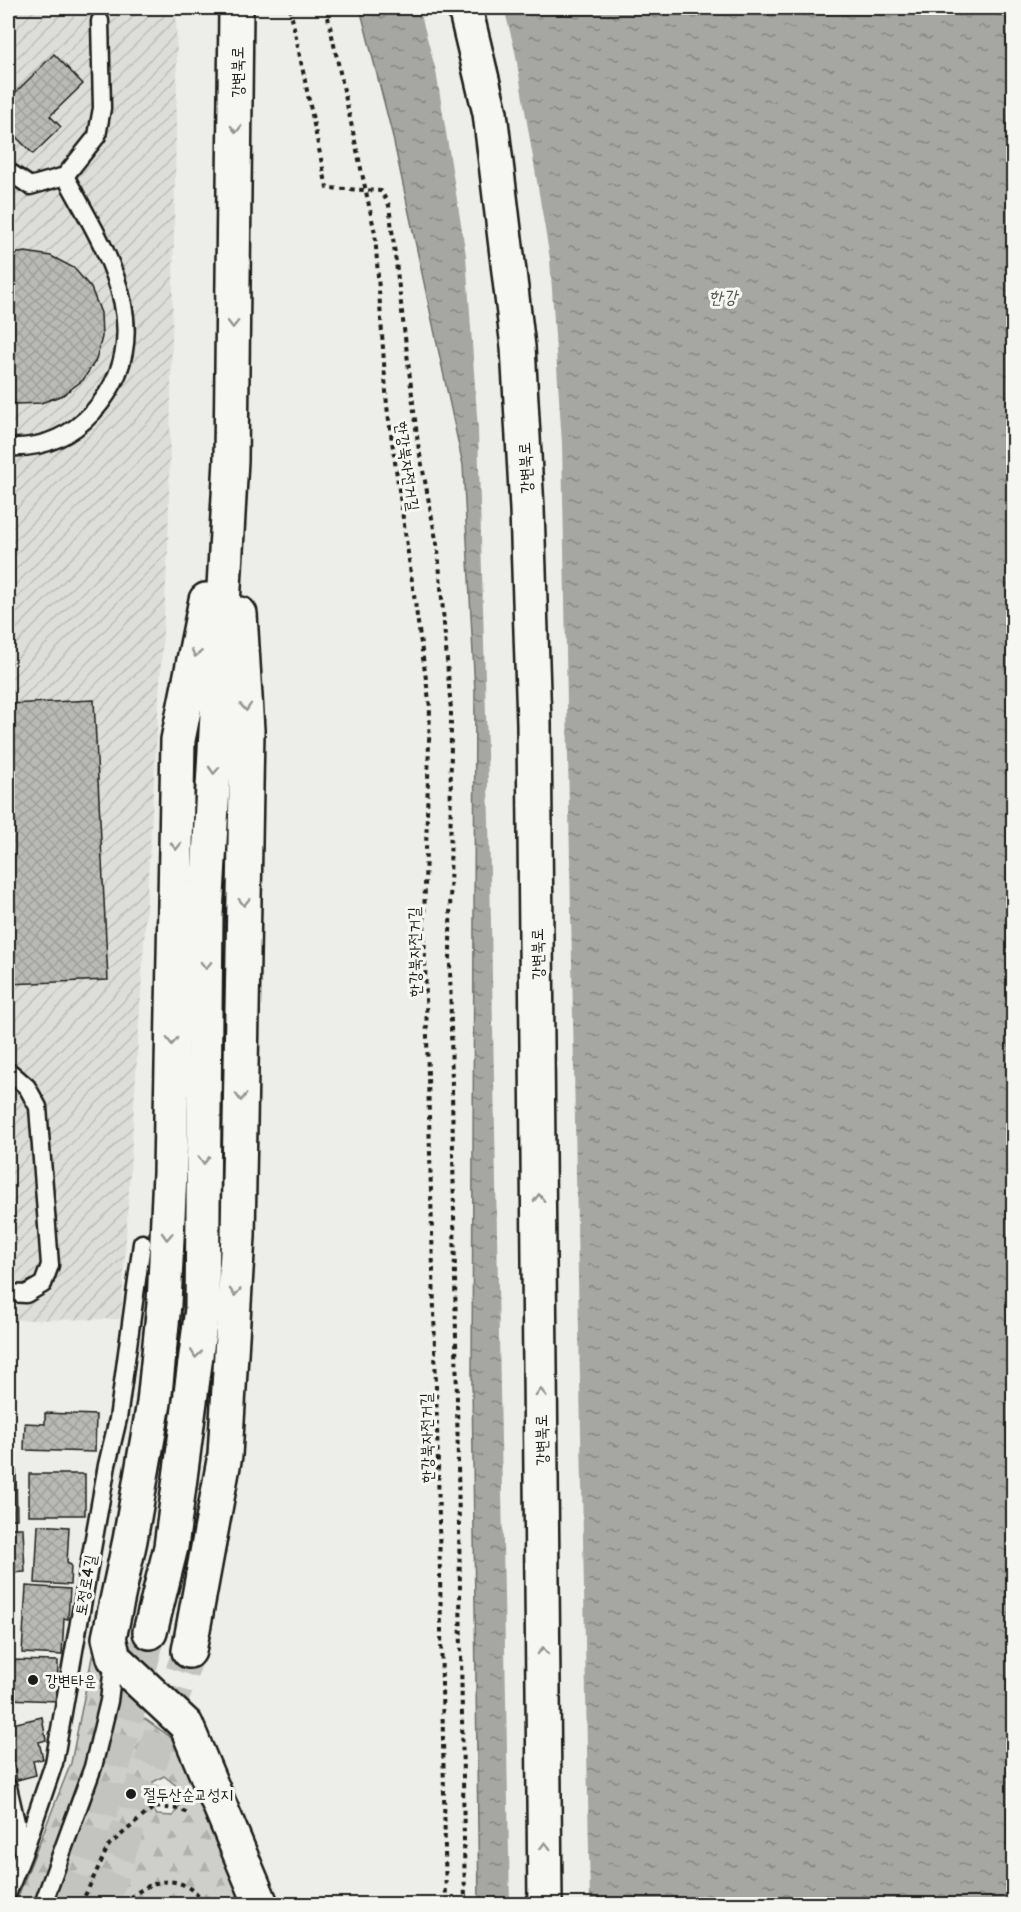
<svg xmlns="http://www.w3.org/2000/svg" width="1021" height="1912" viewBox="0 0 1021 1912" font-family="'Balsamiq Sans','Poor Story',sans-serif">
  <style>
    .industrial { fill: url(#industrial-furrows) }
    .forest { fill: url(#forest-firs); stroke: #757574; stroke-width: 1.5; fill-rule: evenodd }
    .water { fill: url(#water-ripples); stroke: #6f6f6d; stroke-width: 1.5 }
    .pier { fill: #edede9 }
    .building { fill: url(#building-cross-hatch); stroke: #1c1c1c; stroke-width: 1.5 }
    .lines { fill: none; stroke-linecap: round; stroke-linejoin: round }
    .highway-tunnel { stroke: #c3c3c0; stroke-width: 33; stroke-dasharray: 33 16; stroke-linecap: butt }
    .lane-casing { stroke: #1c1c1c; stroke-width: 21 }
    .highway-casing { stroke: #1c1c1c; stroke-width: 38 }
    .path { stroke: #1c1c1c; stroke-width: 4; stroke-dasharray: 4.5 4.5; stroke-linecap: butt }
    .lane { stroke: #f6f6f2; stroke-width: 16 }
    .highway { stroke: #f6f6f2; stroke-width: 33 }
    .oneway { stroke: #949492 }
    .poi-dot { fill: #1c1c1c; stroke: #f6f6f2; stroke-width: 2 }
    .labels { text-anchor: middle; stroke-width: 6; stroke-linejoin: round; paint-order: stroke }
    .street-label { font-size: 16px; fill: #1c1c1c; stroke: #f6f6f2 }
    .poi-label { font-size: 16px; fill: #1c1c1c; stroke: #f6f6f2; text-anchor: start }
    .water-label { font-size: 18px; font-style: italic; fill: #535352; stroke: #f6f6f2 }
  </style>
  <defs>
    <pattern id="industrial-furrows" width="10" height="10" patternUnits="userSpaceOnUse" patternTransform="scale(1.5)"><rect width="10" height="10" fill="#ddddda"/><path d="M-1 1l2-2M0 10L10 0M9 11l2-2" fill="none" stroke="#bdbdba"/></pattern>
    <pattern id="forest-firs" width="22" height="20" patternUnits="userSpaceOnUse" patternTransform="scale(1.5)"><rect width="22" height="20" fill="#cececb"/><path d="M5 1l3.5 6h-7zM16 11l3.5 6h-7z" fill="#b0b0ae"/></pattern>
    <pattern id="water-ripples" width="26" height="14" patternUnits="userSpaceOnUse" patternTransform="scale(1.5)"><rect width="26" height="14" fill="#a6a6a3"/><path d="M2 4q2-2 4 0t4 0M15 11q2-2 4 0t4 0" fill="none" stroke="#868684"/></pattern>
    <pattern id="building-cross-hatch" width="8" height="8" patternUnits="userSpaceOnUse" patternTransform="scale(1.5)"><rect width="8" height="8" fill="#b9b9b6"/><path d="M0 0l8 8M0 8l8-8" fill="none" stroke="#9e9e9c"/></pattern>
  </defs>
  <rect width="100%" height="100%" fill="#edede9"/>
  <filter id="ink" filterUnits="userSpaceOnUse"><feTurbulence type="fractalNoise" baseFrequency=".0167" numOctaves="2"/><feDisplacementMap in="SourceGraphic" scale="12" xChannelSelector="R" yChannelSelector="G"/><feConvolveMatrix kernelMatrix="1 2 1 2 8 2 1 2 1" color-interpolation-filters="sRGB"/></filter>
  <g filter="url(#ink)">
    <polygon class="industrial" points="8,8 176,8 177,75 168,550 121,1319 8,1320"/>
    <path class="forest" d="M94,1647L104,1652L114,1704L145,1719L176,1741L245,1904H15L71,1763ZM164,1776L178,1787L182,1802L173,1816L157,1815L147,1801L153,1782Z"/>
    <polygon class="water" points="360,8 1013,8 1013,1904 479,1904 472,1383 475,691 463,465 392,133"/>
    <polygon class="pier" points="419,8 504,8 515,51 550,259 562,444 590,1904 510,1904 489,821 478,430 466,255 436,71"/>
    <g class="building">
      <polygon points="54,54 83,84 50,116 61,127 33,154 8,129 8,100"/>
      <polygon points="25,252 51,256 74,268 91,288 101,313 102,337 96,360 83,380 63,395 41,403 17,404 8,401 8,255"/>
      <polygon points="94,700 108,980 8,984 8,704"/>
      <polygon points="45,1413 96,1415 95,1452 24,1450 25,1423 45,1424"/>
      <polygon points="16,1471 17,1519 8,1519 8,1472"/>
      <rect x="29" y="1474" width="56" height="41"/>
      <polygon points="38,1525 69,1527 67,1563 71,1565 70,1585 35,1583"/>
      <polygon points="8,1528 23,1528 25,1572 8,1573"/>
      <polygon points="26,1586 70,1589 68,1619 64,1618 62,1655 22,1653"/>
      <polygon points="8,1592 14,1592 11,1643 8,1643"/>
      <polygon points="8,1660 58,1661 57,1701 8,1699"/>
      <polygon points="42,1717 46,1740 39,1742 43,1759 33,1761 36,1775 17,1780 8,1738 8,1725"/>
    </g>
    <g class="lines">
      <g class="highway-tunnel">
        <polyline points="64,1904 98,1824 150,1632"/>
        <polyline points="102,1904 189,1651"/>
      </g>
      <defs>
        <g id="lane">
          <path d="M8,171L30,186L65,176C105,249 163,335 93,412C70,437 42,449 8,447"/>
          <polyline points="65,176 97,136 102,108 100,21"/>
          <polyline points="8,1073 11,1073 27,1087 38,1107 50,1265 43,1284 26,1294 8,1293"/>
          <polyline points="8,1787 23,1853"/>
          <polyline points="8,1892 23,1854 54,1763 107,1465 118,1419 142,1243"/>
          <polyline points="43,1904 93,1767 109,1701 114,1658"/>
        </g>
        <g id="highway">
          <polyline points="465,8 490,113 518,347 527,509 534,724 545,1904"/>
          <polyline points="206,600 178,740 170,1173 164,1304 154,1403 130,1540 109,1638 114,1658 186,1725 261,1904"/>
          <polyline points="150,1632 171,1547 202,1309 206,914 231,460 236,8"/>
          <polyline points="189,1651 225,1455 238,1236 247,730 240,614"/>
        </g>
      </defs>
      <use href="#lane" class="lane-casing"/>
      <use href="#highway" class="highway-casing"/>
      <g class="path">
        <polyline points="290,8 327,188 381,191 389,205 418,444 438,550 451,710 450,963 465,1904"/>
        <polyline points="326,8 375,233 387,406 430,707 424,921 438,1465 446,1904"/>
        <polyline points="81,1904 109,1845 154,1807 179,1809 188,1813"/>
        <path d="M124,1904C149,1878 182,1870 204,1904"/>
      </g>
      <use href="#lane" class="lane"/>
      <use href="#highway" class="highway"/>
    </g>
    <defs><path id="oneway-chevron" d="M-2-3.5L2.5 0L-2 3.5" fill="none" stroke-width="1.6" stroke-linecap="round" stroke-linejoin="round" transform="scale(1.5)"/></defs>
    <g class="oneway">
      <use href="#oneway-chevron" transform="translate(236 129) rotate(91)"/>
      <use href="#oneway-chevron" transform="translate(233 324) rotate(91)"/>
      <use href="#oneway-chevron" transform="translate(196 653) rotate(102)"/>
      <use href="#oneway-chevron" transform="translate(246 707) rotate(86)"/>
      <use href="#oneway-chevron" transform="translate(214 770) rotate(93)"/>
      <use href="#oneway-chevron" transform="translate(176 846) rotate(91)"/>
      <use href="#oneway-chevron" transform="translate(244 902) rotate(91)"/>
      <use href="#oneway-chevron" transform="translate(206 965) rotate(91)"/>
      <use href="#oneway-chevron" transform="translate(172 1041) rotate(91)"/>
      <use href="#oneway-chevron" transform="translate(241 1097) rotate(91)"/>
      <use href="#oneway-chevron" transform="translate(204 1160) rotate(91)"/>
      <use href="#oneway-chevron" transform="translate(539 1198) rotate(-91)"/>
      <use href="#oneway-chevron" transform="translate(167 1236) rotate(93)"/>
      <use href="#oneway-chevron" transform="translate(235 1292) rotate(93)"/>
      <use href="#oneway-chevron" transform="translate(196 1354) rotate(97)"/>
      <use href="#oneway-chevron" transform="translate(541 1393) rotate(-91)"/>
      <use href="#oneway-chevron" transform="translate(543 1651) rotate(-91)"/>
      <use href="#oneway-chevron" transform="translate(545 1846) rotate(-91)"/>
    </g>
  </g>
  <g class="poi-dot">
    <circle cx="33" cy="1680" r="6"/>
    <circle cx="131" cy="1794" r="6"/>
  </g>
  <g class="labels">
    <g class="street-label">
      <text transform="translate(237 72) rotate(-90)" y="6">강변북로</text>
      <text transform="translate(408 466) rotate(82)" y="6">한강북자전거길</text>
      <text transform="translate(525 468) rotate(-93)" y="6">강변북로</text>
      <text transform="translate(414 952) rotate(-91)" y="6">한강북자전거길</text>
      <text transform="translate(537 954) rotate(-91)" y="6">강변북로</text>
      <text transform="translate(426 1438) rotate(-91)" y="6">한강북자전거길</text>
      <text transform="translate(541 1440) rotate(-91)" y="6">강변북로</text>
      <text transform="translate(85 1585) rotate(-80)" y="6">토정로4길</text>
    </g>
    <g class="poi-label">
      <text x="45" y="1686">강변타운</text>
      <text x="143" y="1800">절두산순교성지</text>
    </g>
    <g class="water-label">
      <text x="723" y="303">한강</text>
    </g>
  </g>
  <rect width="1021" height="1912" fill="none" stroke="#f6f6f2" stroke-width="30"/>
  <rect x="15" y="15" width="991" height="1882" fill="none" stroke="#1c1c1c" stroke-width="2" filter="url(#ink)"/>
</svg>
